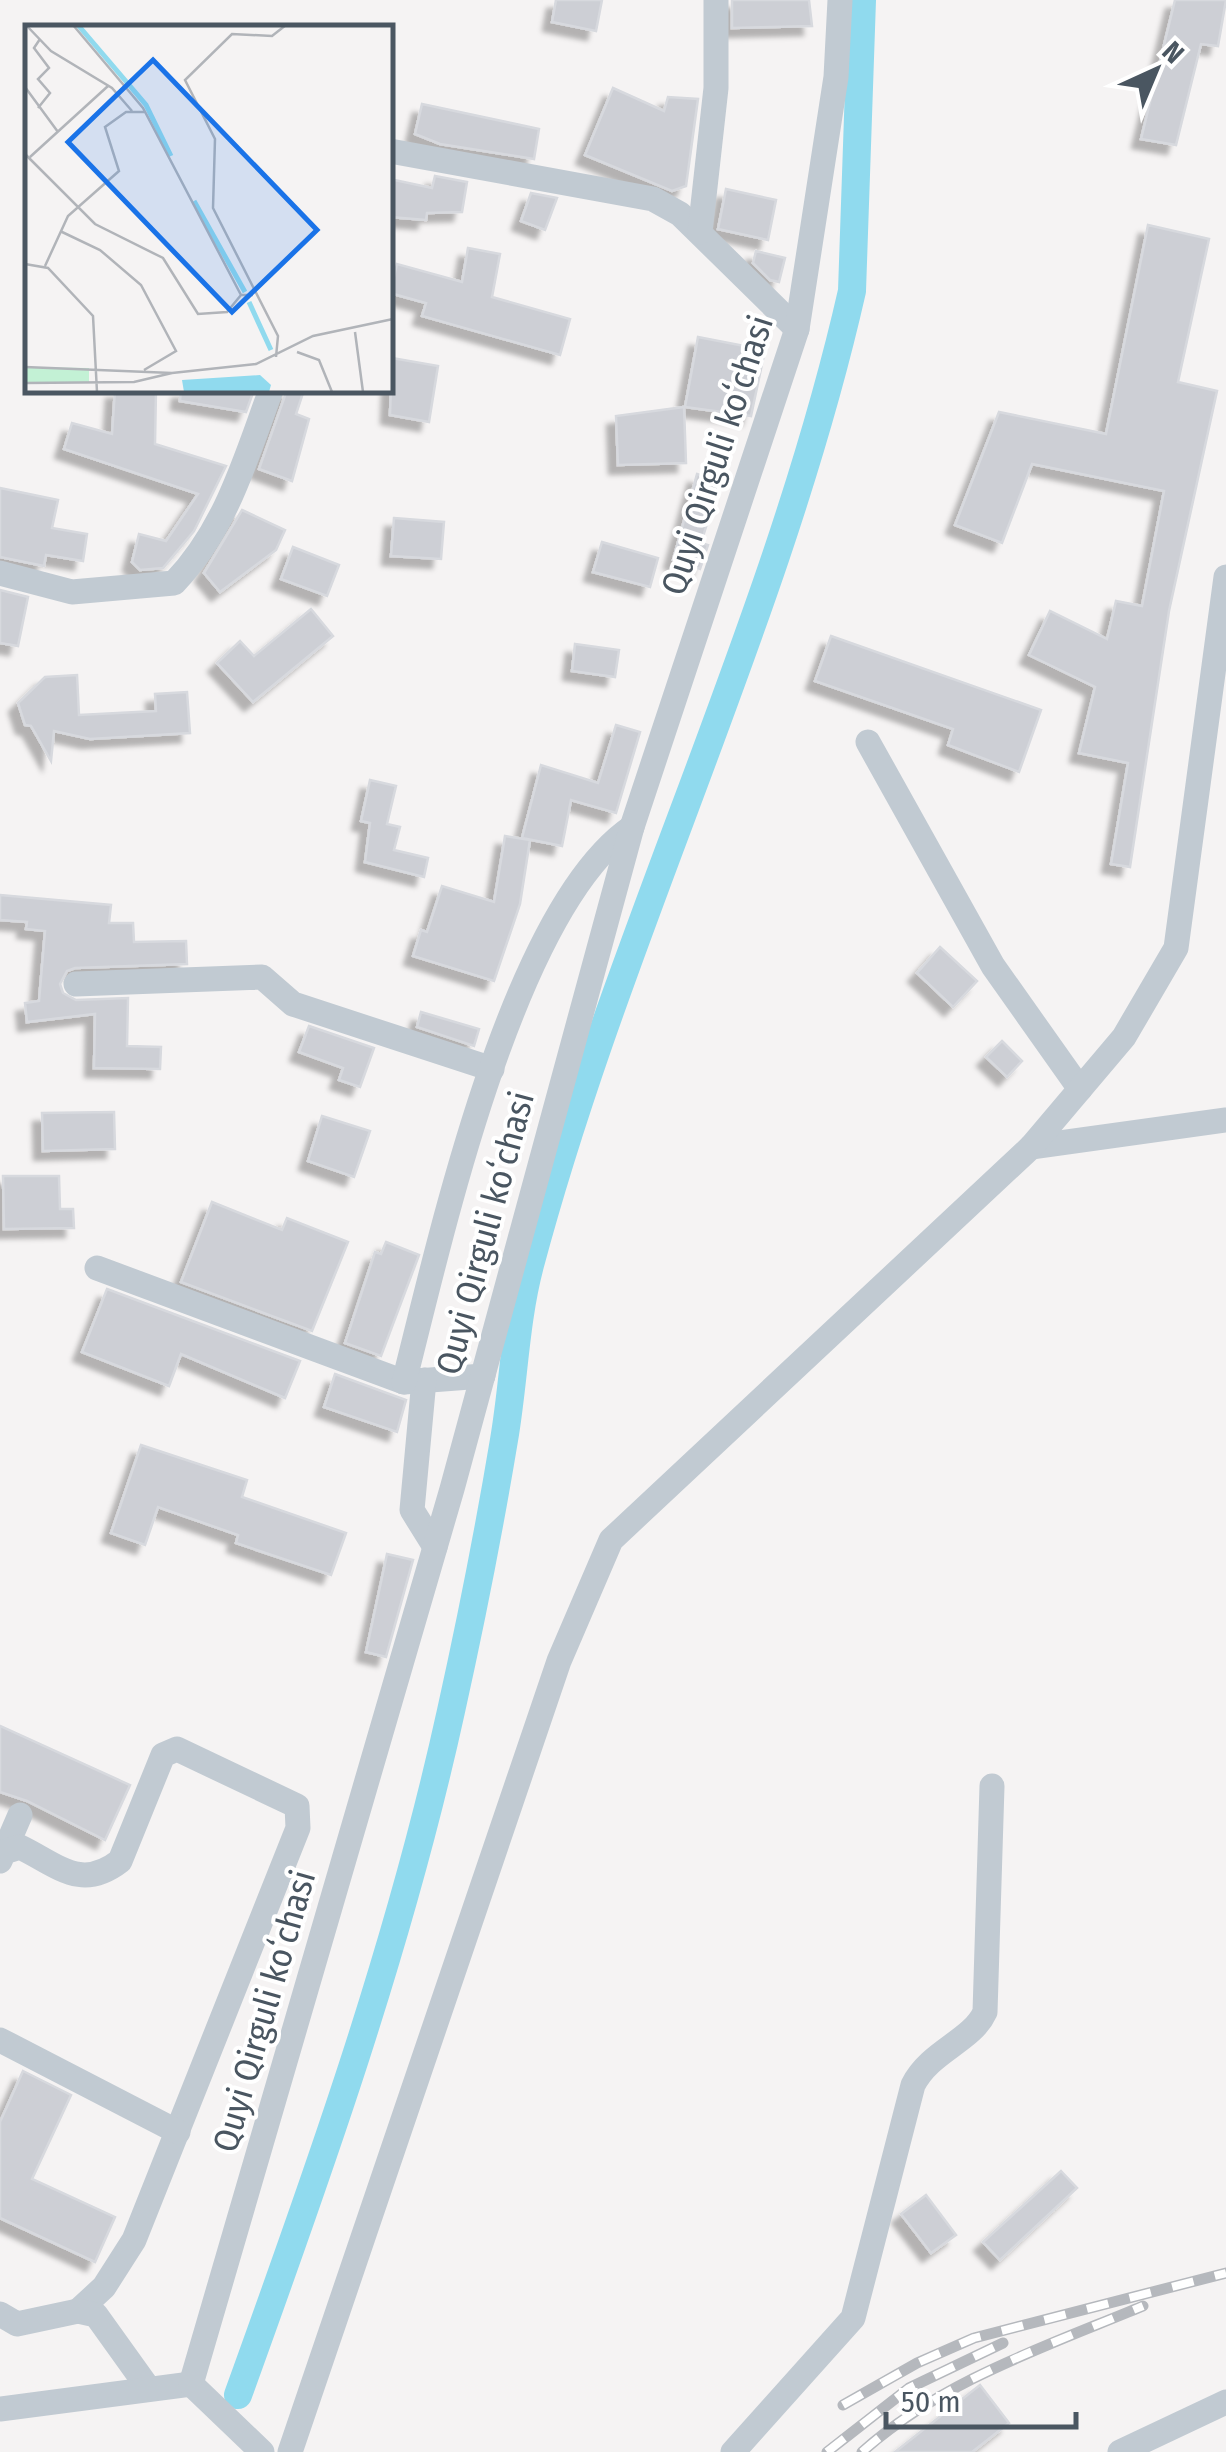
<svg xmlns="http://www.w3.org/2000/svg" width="1226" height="2452" viewBox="0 0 1226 2452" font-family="'Fira Sans Condensed',sans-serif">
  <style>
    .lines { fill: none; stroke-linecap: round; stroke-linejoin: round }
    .canal { stroke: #90daee; stroke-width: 28 }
    .building { fill: #cdcfd5; stroke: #d7d9de; stroke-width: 2.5; filter: url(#shadow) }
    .minor { stroke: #c1cad2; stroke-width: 25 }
    .rail-casing { stroke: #b5b8bd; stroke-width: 11 }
    .rail { stroke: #fff; stroke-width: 8; stroke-dasharray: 22; stroke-linecap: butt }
    .labels { text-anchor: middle; stroke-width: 8; stroke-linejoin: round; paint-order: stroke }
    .street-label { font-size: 35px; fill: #4a5661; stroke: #fff }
    .inset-river { fill: none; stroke: #90daee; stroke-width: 5 }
    .inset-road { fill: none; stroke: #b1b4b9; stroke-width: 2.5 }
    .view { fill: #1a73e8; fill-opacity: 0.15; stroke: #1a73e8; stroke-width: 5 }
    .inset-edge { fill: none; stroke: #4a5661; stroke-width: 5 }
  </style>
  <defs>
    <filter id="shadow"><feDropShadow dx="-9" dy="9" stdDeviation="2.5" flood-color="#0004"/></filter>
  </defs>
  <rect width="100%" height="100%" fill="#f5f3f3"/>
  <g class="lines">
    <path class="canal" d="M238,2395C319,2171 400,1944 451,1711C471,1621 489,1530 504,1440C514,1382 515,1321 530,1265C618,935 777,622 852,291L862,0"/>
  </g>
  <g class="building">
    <polygon points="556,0 602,0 596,31 552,22"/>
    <polygon points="732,0 809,0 812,26 732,28"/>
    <polygon points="1175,0 1226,0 1218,46 1201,44 1176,145 1141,139"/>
    <polygon points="613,88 664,111 668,97 698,99 686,186 672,191 585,155"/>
    <polygon points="422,104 539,129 534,159 440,144 415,134"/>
    <polygon points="435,176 467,182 462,212 427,213 426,220 390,217 390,179 432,188"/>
    <polygon points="726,189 776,200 768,240 718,229"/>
    <polygon points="531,193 557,198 545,230 521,221"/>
    <polygon points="1148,225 1209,239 1178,382 1217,391 1169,611 1130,867 1111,864 1128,763 1079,753 1095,687 1029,655 1050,611 1107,639 1116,601 1142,606 1164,491 1032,464 1002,543 955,525 999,412 1106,434"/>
    <polygon points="468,248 500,254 492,297 570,319 560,355 422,316 426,303 390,293 397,264 462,282"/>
    <polygon points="756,251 785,258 779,282 770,280 753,263"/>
    <polygon points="698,337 765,350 751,416 685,407"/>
    <polygon points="392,358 438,366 429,422 390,415"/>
    <polygon points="115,390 156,390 155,444 226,466 194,531 163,568 140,570 132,562 139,534 166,541 198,494 64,449 72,423 112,434"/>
    <polygon points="181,390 254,390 246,412 180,401"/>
    <polygon points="287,390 304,390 296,414 309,419 292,481 259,469"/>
    <polygon points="684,407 686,463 618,465 616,416"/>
    <polygon points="697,474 720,482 701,543 708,545 700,569 673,560"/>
    <polygon points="0,488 58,500 52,528 87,534 83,561 46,555 44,566 0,557"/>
    <polygon points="242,510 285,530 276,550 220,592 204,573"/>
    <polygon points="394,518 444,522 441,559 391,556"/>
    <polygon points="602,542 658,558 650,587 593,572"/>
    <polygon points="293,547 339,565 327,596 281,579"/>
    <polygon points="0,590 28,597 18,646 0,643"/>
    <polygon points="311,609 333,636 253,702 217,663 240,641 254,656"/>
    <polygon points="831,636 1041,710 1019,772 948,745 953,729 815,681"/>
    <polygon points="575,644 619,650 615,677 572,671"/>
    <polygon points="77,675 79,715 156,711 155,694 187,692 190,733 90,739 54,731 51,761 31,726 25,725 18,703 45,677"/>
    <polygon points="616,725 640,732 616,813 571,800 562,846 522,838 541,765 598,783"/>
    <polygon points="370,780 396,786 387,824 400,827 394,850 428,858 424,877 365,862 370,823 361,821"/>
    <polygon points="505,836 530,840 520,904 494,981 413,956 421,930 427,932 442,886 494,902"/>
    <polygon points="0,895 111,905 109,923 133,923 134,942 186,941 187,964 75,968 67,971 60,984 63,993 76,1000 128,998 127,1046 161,1047 160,1069 94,1068 95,1014 27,1022 25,1003 39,1001 45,931 26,929 27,922 0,920"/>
    <polygon points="940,947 977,981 953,1007 917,973"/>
    <polygon points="421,1012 479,1029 474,1046 417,1027"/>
    <polygon points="309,1026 374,1048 360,1087 339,1080 343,1068 299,1052"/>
    <polygon points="1002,1041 1022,1061 1007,1077 986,1057"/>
    <polygon points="114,1112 115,1149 43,1151 42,1113"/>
    <polygon points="322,1116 370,1131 354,1177 308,1161"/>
    <polygon points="3,1176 59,1176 60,1209 73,1209 74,1228 4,1229"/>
    <polygon points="212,1202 282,1230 287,1218 348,1242 312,1331 181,1282"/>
    <polygon points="386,1242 419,1255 381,1356 345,1343 375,1252 381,1254"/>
    <polygon points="107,1289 300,1361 285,1398 181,1354 169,1386 82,1352"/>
    <polygon points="335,1374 406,1400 397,1432 324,1407"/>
    <polygon points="141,1445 247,1480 242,1497 346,1533 331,1575 236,1543 238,1535 158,1507 145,1545 111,1533"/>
    <polygon points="387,1554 413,1560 386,1657 366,1652"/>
    <polygon points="0,1726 130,1785 105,1840 27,1801 0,1792"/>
    <polygon points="23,2071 71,2095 32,2179 115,2217 95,2262 0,2218 0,2122"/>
    <polygon points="1061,2171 1077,2188 1000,2260 983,2242"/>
    <polygon points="926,2195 956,2235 931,2253 901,2214"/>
    <polygon points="980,2385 1009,2423 972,2452 895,2452"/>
  </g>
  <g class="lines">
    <g class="minor">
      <polyline points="390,151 653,199 680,214 797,329"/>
      <polyline points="700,232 716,88 716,0"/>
      <path d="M0,573L72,592L174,583C226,529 245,460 271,390"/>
      <polyline points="868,742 993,966 1080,1089"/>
      <polyline points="76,984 262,977 293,1004 492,1069"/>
      <polyline points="1031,1147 1226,1120"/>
      <polyline points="97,1268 404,1382 483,1376"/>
      <polyline points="424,1380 412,1510 435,1547"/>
      <path d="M404,1382C440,1241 512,909 632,827"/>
      <polyline points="4,1852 20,1815"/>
      <path d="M0,1861L4,1852L20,1847C59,1866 81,1891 120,1861L163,1755L177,1749L297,1806L298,1828L134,2240L104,2287L78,2311"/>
      <polyline points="0,2040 178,2132"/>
      <polyline points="0,2314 17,2324 78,2311 96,2315 149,2389"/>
      <polyline points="0,2409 191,2384"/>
      <polyline points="262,2452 191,2384 452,1489 632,827 797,329 836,77 840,0"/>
      <polyline points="290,2452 559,1661 611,1540 1031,1147 1124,1037 1176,948 1226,577"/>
      <path d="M733,2452L853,2318L913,2085C930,2051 972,2041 985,2012L992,1786"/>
      <polyline points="1120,2452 1226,2402"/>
    </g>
    <defs>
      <g id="rail">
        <polyline points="843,2405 917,2363 974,2338 1226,2273"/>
        <polyline points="827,2452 909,2388 1003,2343"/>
        <path d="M862,2452C941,2381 1047,2346 1143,2306"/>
      </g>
    </defs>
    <use href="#rail" class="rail-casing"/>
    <use href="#rail" class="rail"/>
  </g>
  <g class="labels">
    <g class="street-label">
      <text transform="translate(717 455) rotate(-72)" y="12">Quyi Qirguli koʻchasi</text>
      <text transform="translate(485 1233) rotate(-75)" y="12">Quyi Qirguli koʻchasi</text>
      <text transform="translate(264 2011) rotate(-74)" y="12">Quyi Qirguli koʻchasi</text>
    </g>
  </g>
  <g transform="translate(25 25)">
    <rect width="368" height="368" fill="#f5f3f3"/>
    <path d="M0,342L64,343V358H0Z" fill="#c3f1d5"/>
    <path d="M235,350L246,360L244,367H159L157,355Z" fill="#90daee"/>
    <path class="inset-river" d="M53,0L121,80L146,131M169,176L220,267M224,277L246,325"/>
    <path class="inset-road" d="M1,0L26,26L87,63L107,86M48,0L118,83L216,270H228M0,62L33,107M13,83L25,68L13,54L24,43L9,23L15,14M0,129L70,199L138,233L173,289L202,287L216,270M5,132L83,61M35,206L75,225L116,260L151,326L119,345M0,239L23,243L68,291L72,367M20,241L43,191L94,146L80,102L101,87H120M330,307L338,367M272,327L294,335L307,367M251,332L253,311L188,183L190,114L160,55L207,9L247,11L261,0M0,342L147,348L109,357L0,358M147,348L231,339L288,311L368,294"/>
    <path class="view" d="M128,35L292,205L207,287L43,117Z"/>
    <rect width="368" height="368" class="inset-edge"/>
  </g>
  <g transform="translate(1156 70) rotate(44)" stroke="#ffffff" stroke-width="8" paint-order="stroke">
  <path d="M0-8L18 38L0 25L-18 38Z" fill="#4a5661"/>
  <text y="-15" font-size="28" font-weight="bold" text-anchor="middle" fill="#4a5661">N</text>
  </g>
  <path d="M886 2412v15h190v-15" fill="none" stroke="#4a5661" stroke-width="5"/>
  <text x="901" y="2412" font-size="30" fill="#4a5661" stroke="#ffffff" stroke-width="8" paint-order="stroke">50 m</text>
</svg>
